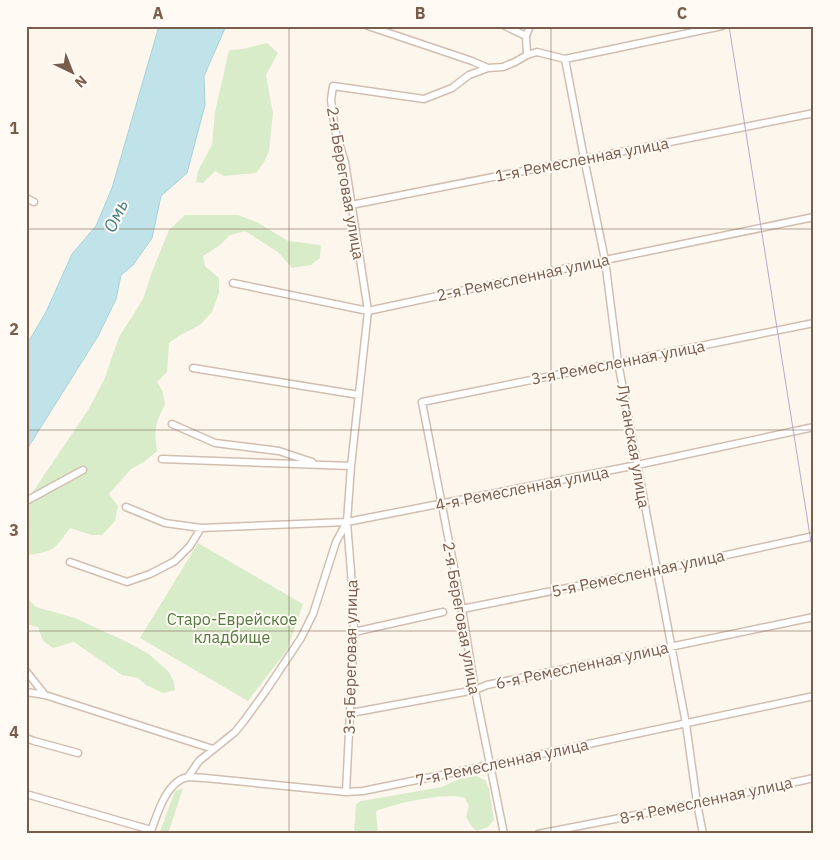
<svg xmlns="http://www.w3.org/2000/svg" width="840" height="860" font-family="'IBM Plex Sans',sans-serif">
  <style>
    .green { fill: #d8ecc9 }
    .water { fill: #bfe3e8; stroke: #a5d3da }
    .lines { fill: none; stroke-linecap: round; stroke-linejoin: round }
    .street-casing { stroke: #d1beb0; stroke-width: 9 }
    .street { stroke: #fff; stroke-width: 6 }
    .tram { stroke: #b9a8c9; stroke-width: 1 }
    .grid { fill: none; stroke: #7a5c4d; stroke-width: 1; stroke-opacity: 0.55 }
    .labels { text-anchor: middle; stroke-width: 4; stroke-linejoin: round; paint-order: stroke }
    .street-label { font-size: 16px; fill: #7a5c4d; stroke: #fffaf3 }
    .park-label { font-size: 16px; fill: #537a41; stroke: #fffaf3 }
    .water-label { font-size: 18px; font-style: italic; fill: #437c86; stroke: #fffaf3 }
    .neatline { fill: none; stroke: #7a5c4d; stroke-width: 2 }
    .grid-label { font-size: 16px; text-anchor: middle; font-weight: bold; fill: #7a5c4d }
  </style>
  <rect width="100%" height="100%" fill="#fdf6ec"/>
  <path class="green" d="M267 43 278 53 266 75 273 113 269 151 264 162 256 173 224 176 215 171 203 183 196 182 198 171 212 145 215 112 229 50 243 49Z
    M185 215H238L257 222 288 241 321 245 320 258 311 265 292 268 278 252 245 231 230 235 219 246 203 256 205 266 219 278V293L212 312 200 325 182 334 169 343 167 372 157 382 163 392 165 405C155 424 154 429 157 451L144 462 131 469 109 494 118 506 115 521 102 535H92L70 528C54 550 54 552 26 555V502L88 410 104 380 119 337 143 299 153 269 169 230Z
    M198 543 303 604 287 650 248 701 140 638Z
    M26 597 36 607 75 618 129 643 149 654 169 672 174 682 175 690 163 693 146 685 138 678 122 675 74 642 53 648 43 641 38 627 26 624Z
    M476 776 485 780 489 788 494 820 488 827 477 831 472 827 466 817 469 806 465 798C444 792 398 803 376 811L378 834H354L356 804 361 801 442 787 459 779Z
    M183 788 168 834H159L175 791Z"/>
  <path class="water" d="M159 26H226L204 76 205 105 187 173 161 196 152 238 133 265 121 275 116 299 98 336 29 446 26 454V346L46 312 72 254 96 226 112 188Z"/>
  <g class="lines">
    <defs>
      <path id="street" d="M368 26 472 61 488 68
        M505 26 526 36
        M527 55 526 36 530 26
        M565 59 584 158 605 260 618 362 686 724 697 803 703 834
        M26 198 34 202
        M351 205C505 174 660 145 814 113
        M233 283 368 311 605 260 814 217
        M193 368 359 395
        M172 424 215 443 279 451 312 462
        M162 459 351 466
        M26 501 83 470
        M126 507 165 523 201 528 347 522 637 465 814 427
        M70 562 127 582 150 574 175 561 190 546 201 528
        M462 609 657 570 814 536
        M354 632 443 612
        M26 671 45 695
        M26 692 45 695 213 749
        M351 713 475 690 487 685 814 617
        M26 738 34 741 78 753
        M188 777 199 761 235 732 244 721 265 692 301 638 313 614 336 542 347 522
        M346 792 354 632 351 572 347 522 351 466 368 311 345 162 335 130 331 100 333 86 424 99 452 88 469 75 488 68 503 67 515 62 527 55 537 52 565 59 722 26
        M26 794 151 830
        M150 834C157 815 166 781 188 777 194 777 199 778 205 778L346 792 363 791 490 765 814 696
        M504 834 475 690 462 609 422 402 814 323
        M538 834 697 803 814 778"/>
    </defs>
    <use href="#street" class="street-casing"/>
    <use href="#street" class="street"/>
    <path class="tram" d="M729 26 814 561"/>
  </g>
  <path class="grid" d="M289 26V834M551 26V834M26 229H814M26 430H814M26 631H814"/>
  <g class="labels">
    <g class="street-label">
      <text transform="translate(582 159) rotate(-11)" y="6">1-я Ремесленная улица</text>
      <text transform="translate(346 183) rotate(80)" y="6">2-я Береговая улица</text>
      <text transform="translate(523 277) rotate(-12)" y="6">2-я Ремесленная улица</text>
      <text transform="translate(618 362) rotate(-11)" y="6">3-я Ремесленная улица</text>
      <text transform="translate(634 446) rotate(80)" y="6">Луганская улица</text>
      <text transform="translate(522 488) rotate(-11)" y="6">4-я Ремесленная улица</text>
      <text transform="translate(638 573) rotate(-12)" y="6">5-я Ремесленная улица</text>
      <text transform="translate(462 618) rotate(80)" y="6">2-я Береговая улица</text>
      <text transform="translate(350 657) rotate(-89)" y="6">3-я Береговая улица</text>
      <text transform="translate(582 665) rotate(-12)" y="6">6-я Ремесленная улица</text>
      <text transform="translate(502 762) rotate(-12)" y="6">7-я Ремесленная улица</text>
      <text transform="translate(706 800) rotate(-12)" y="6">8-я Ремесленная улица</text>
    </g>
    <g class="park-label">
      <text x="232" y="625">Старо-Еврейское<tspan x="232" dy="18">кладбище</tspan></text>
    </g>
    <g class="water-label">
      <text transform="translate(116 216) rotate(-65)" y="6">Омь</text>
    </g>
  </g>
  <rect width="840" height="860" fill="none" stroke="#fffaf3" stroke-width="55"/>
  <g transform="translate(72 72) rotate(137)" stroke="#fffaf3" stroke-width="4" paint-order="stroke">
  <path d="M0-4L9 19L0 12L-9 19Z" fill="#7a5c4d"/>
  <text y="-8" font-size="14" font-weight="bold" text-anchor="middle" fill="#7a5c4d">N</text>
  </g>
  <rect x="28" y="28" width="784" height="804" class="neatline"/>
  <g class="grid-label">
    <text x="158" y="19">A</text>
    <text x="420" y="19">B</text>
    <text x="682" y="19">C</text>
    <text x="14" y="134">1</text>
    <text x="14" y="335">2</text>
    <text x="14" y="536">3</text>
    <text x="14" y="738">4</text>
  </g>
</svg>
